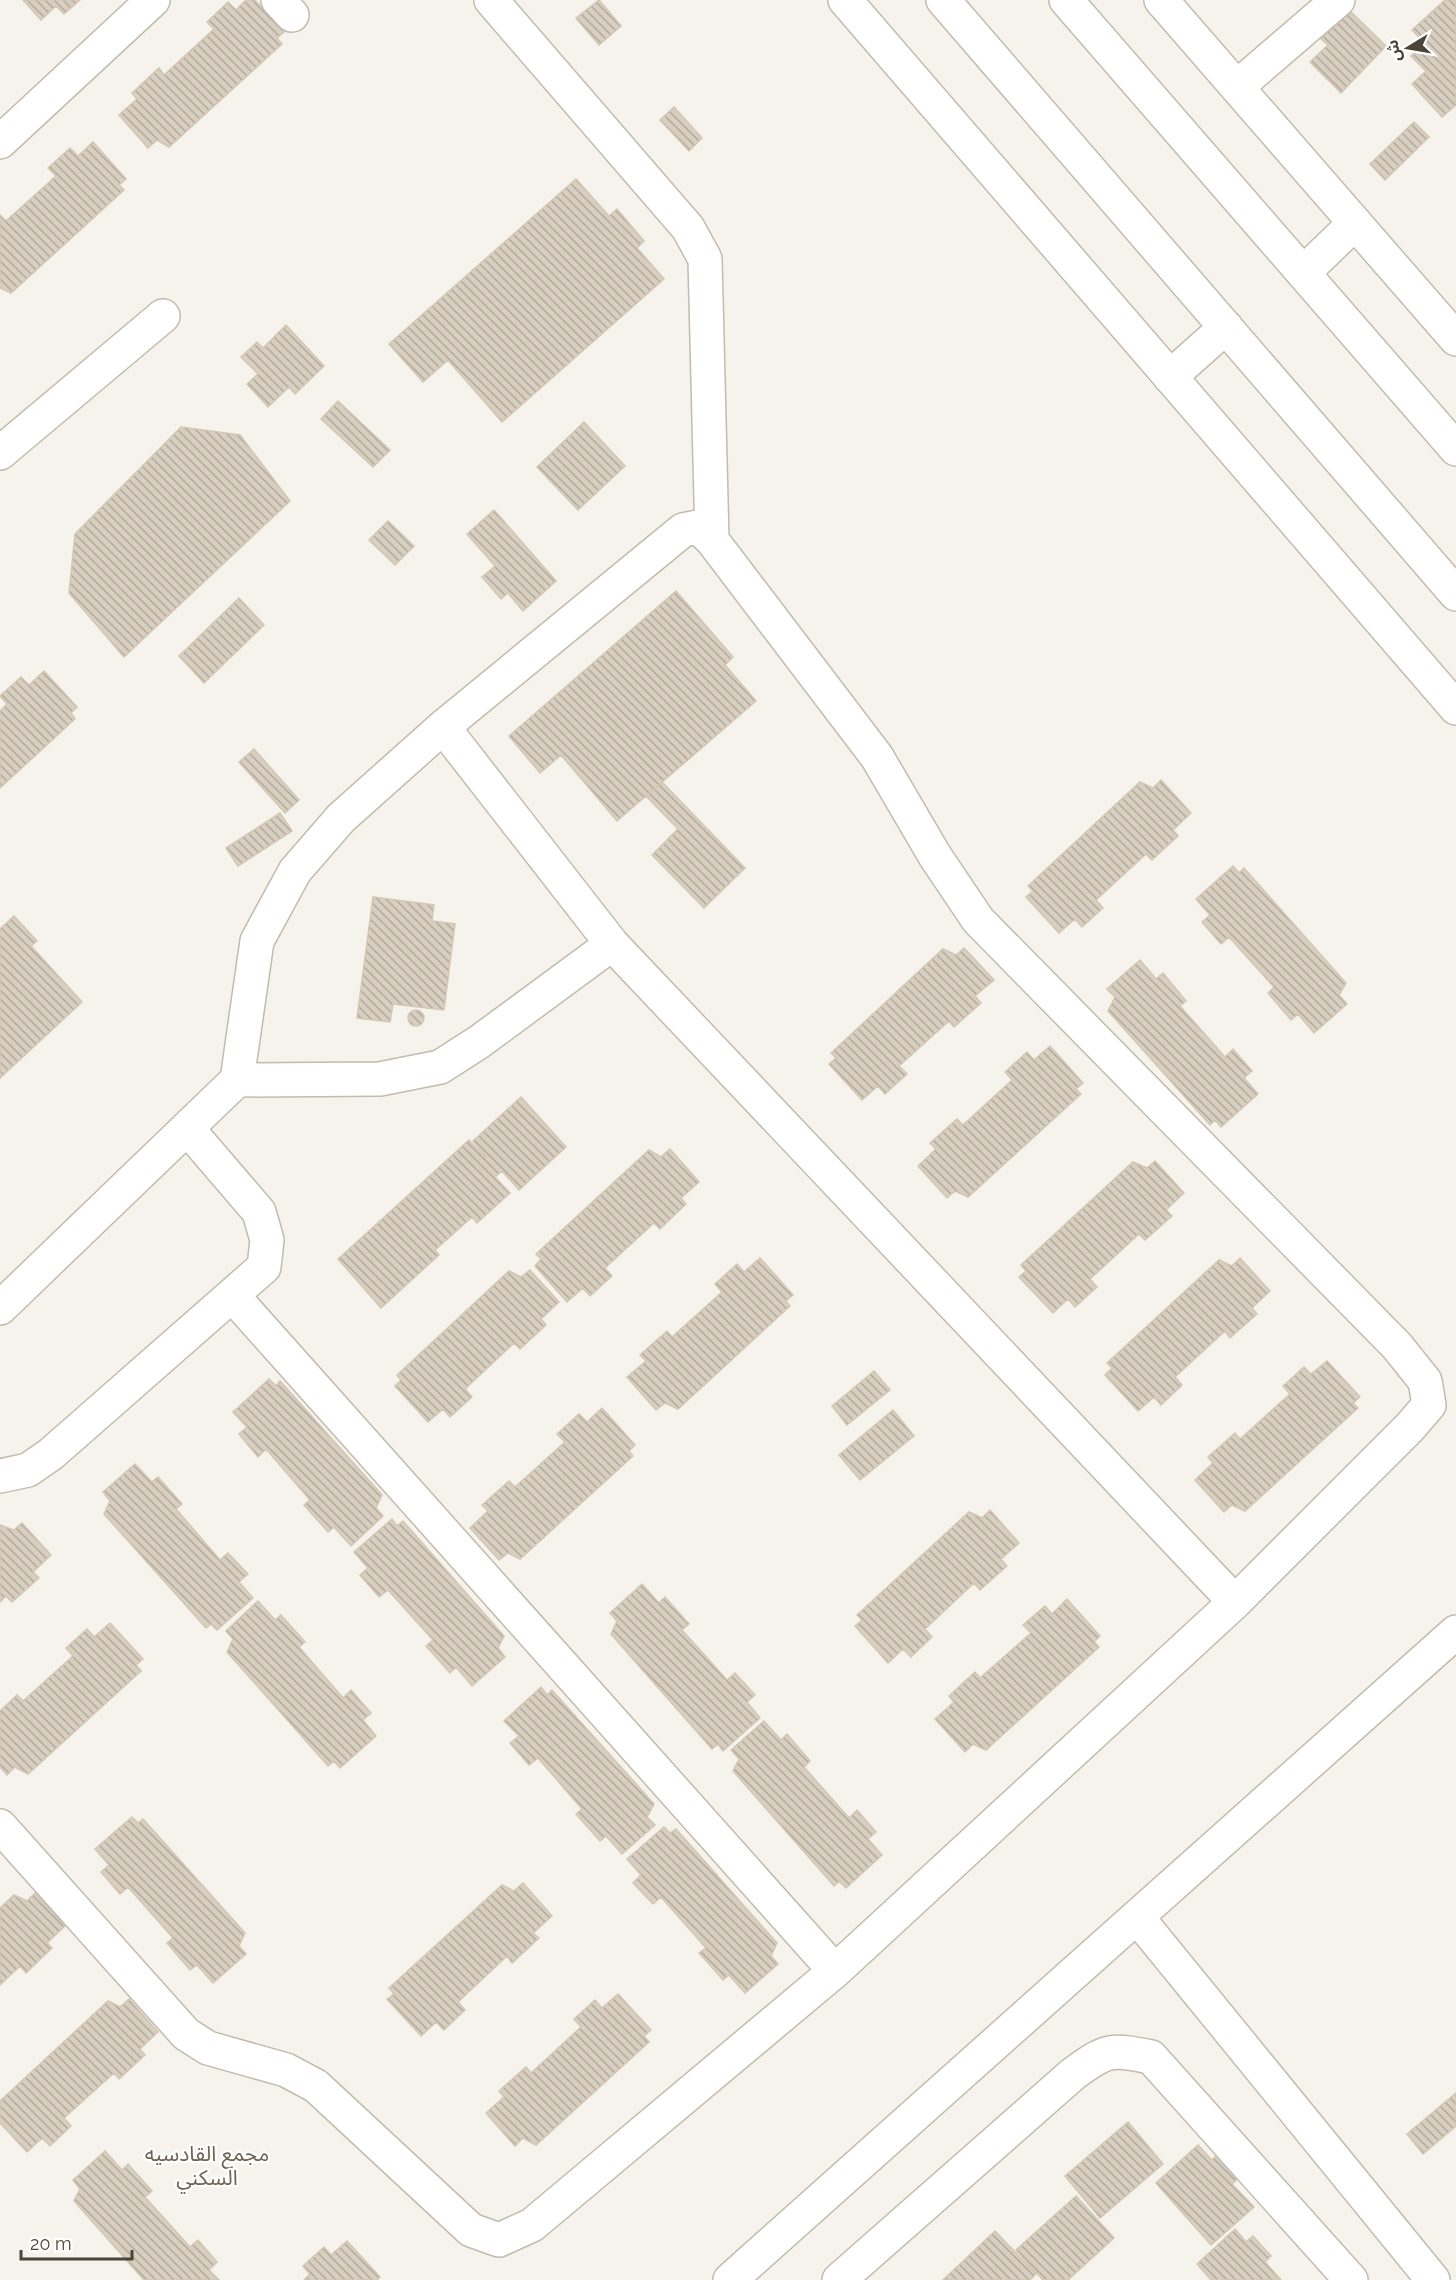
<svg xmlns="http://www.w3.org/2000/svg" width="1456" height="2280" font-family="Raleway,'Noto Sans Arabic',sans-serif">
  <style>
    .building { fill: url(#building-back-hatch); stroke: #d3c7b4; stroke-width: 1.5 }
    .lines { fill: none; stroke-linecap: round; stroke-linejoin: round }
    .minor-casing { stroke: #c2bbae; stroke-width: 36 }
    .tertiary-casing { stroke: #c2bbae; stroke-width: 36 }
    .minor { stroke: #fff; stroke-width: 33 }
    .tertiary { stroke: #fff; stroke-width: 33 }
    .labels { text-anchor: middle; stroke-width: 4.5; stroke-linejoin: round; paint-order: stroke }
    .neighbourhood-label { font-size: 21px; fill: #6e6250; stroke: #fff }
  </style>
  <defs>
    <pattern id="building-back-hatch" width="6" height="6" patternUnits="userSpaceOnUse" patternTransform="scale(1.5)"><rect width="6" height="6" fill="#d8cfc1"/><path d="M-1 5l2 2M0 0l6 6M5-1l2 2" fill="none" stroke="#b1aa9e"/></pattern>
  </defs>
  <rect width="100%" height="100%" fill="#f6f3ec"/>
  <path class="building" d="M23 0H80L64 14 56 6 41 20Z
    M246 0H255L284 32 277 38 282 44 169 147 157 140 148 148 119 115 137 99 132 93 159 68 164 75 214 29 207 22 228 2 236 10Z
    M599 0 621 26 599 45 576 18Z
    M1445 0H1456V105L1442 117 1412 84 1426 71 1411 56 1425 43 1412 30Z
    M1349 10 1386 46 1341 93 1310 62 1328 45 1321 39Z
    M674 107 702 138 689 151 660 120Z
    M1414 122 1429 137 1385 180 1370 164Z
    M93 142 126 179 119 185 124 190 11 293 0 288V215L6 221 56 176 48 168 70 148 78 156Z
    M576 179 609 216 617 209 644 241 637 248 664 279 502 422 448 360 423 382 389 344Z
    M286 325 324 366 295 394 289 387 268 407 247 384 258 374 241 357 257 342 263 348Z
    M338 401 390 450 373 467 321 419Z
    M584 422 625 466 578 510 537 467Z
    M181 427 240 435 290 501 124 657 69 593 75 534Z
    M494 510 556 581 523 611 508 593 501 599 482 577 495 566 467 534Z
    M388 521 414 546 395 565 369 540Z
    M676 591 733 657 725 665 756 701 617 821 561 755 540 773 509 736Z
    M239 598 264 625 204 683 179 656Z
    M44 671 77 707 71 713 75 719 0 788V711L7 704 0 696 21 677 29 685Z
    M254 749 299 800 285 813 239 762Z
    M1161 780 1191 813 1173 830 1178 836 1152 860 1146 854 1096 900 1103 908 1082 927 1075 919 1059 933 1026 897 1033 891 1028 886 1140 782 1153 788Z
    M662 782 745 868 704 908 652 855 678 829 646 796Z
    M280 813 292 831 238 866 226 848Z
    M1233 866 1239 873 1244 868 1346 983 1339 995 1347 1004 1314 1033 1298 1014 1291 1020 1268 993 1274 987 1229 937 1221 944 1202 922 1210 915 1196 899Z
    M373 897 434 905 432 921 455 924 444 1010 393 1004 390 1022 357 1018Z
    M14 916 37 941 31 946 82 1002 0 1078V929Z
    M964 948 994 980 975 996 981 1003 954 1027 949 1021 899 1066 907 1074 885 1094 878 1086 862 1100 829 1064 836 1058 831 1053 943 949 956 955Z
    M1140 960 1156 979 1163 973 1186 1001 1180 1006 1225 1057 1233 1049 1252 1071 1244 1078 1258 1094 1221 1127 1215 1120 1210 1125 1108 1011 1115 997 1107 989Z
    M408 1018a8 8 0 1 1 16 0a8 8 0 1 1-16 0Z
    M1050 1046 1083 1083 1076 1089 1081 1094 968 1197 955 1191 947 1198 918 1166 936 1149 930 1143 957 1119 963 1125 1012 1080 1005 1072 1027 1052 1034 1060Z
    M521 1097 566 1147 519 1190 502 1171 495 1177 510 1193 477 1223 472 1217 435 1250 439 1255 381 1308 338 1259 469 1140 485 1157 486 1156 473 1141Z
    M670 1149 699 1182 681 1198 686 1204 660 1229 654 1223 605 1268 612 1276 590 1296 583 1288 567 1302 535 1266 541 1259 536 1254 649 1150 661 1157Z
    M1155 1161 1184 1193 1166 1210 1172 1216 1145 1240 1139 1234 1090 1279 1097 1287 1075 1307 1068 1299 1053 1313 1019 1277 1026 1271 1021 1265 1133 1162 1147 1168Z
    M760 1258 793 1295 786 1301 790 1306 678 1409 665 1403 656 1410 627 1377 646 1361 640 1355 667 1331 672 1337 722 1292 715 1284 737 1264 744 1272Z
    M1240 1258 1270 1291 1252 1308 1257 1314 1230 1338 1225 1331 1175 1377 1182 1385 1161 1405 1154 1397 1138 1411 1105 1375 1112 1368 1107 1363 1219 1260 1232 1266Z
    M530 1270 559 1302 541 1319 546 1325 520 1349 514 1343 465 1389 472 1397 450 1417 443 1409 428 1422 395 1386 401 1380 397 1375 509 1271 521 1277Z
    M1327 1361 1360 1397 1353 1403 1358 1408 1245 1511 1232 1505 1224 1512 1195 1480 1213 1463 1208 1457 1235 1433 1240 1439 1290 1394 1283 1386 1304 1367 1311 1374Z
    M874 1371 890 1390 847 1425 832 1406Z
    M269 1379 276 1386 280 1381 382 1495 376 1508 383 1516 351 1546 334 1527 328 1532 304 1505 310 1500 266 1449 258 1457 239 1434 247 1427 233 1412Z
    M602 1408 635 1445 629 1451 633 1456 520 1559 508 1553 499 1560 470 1528 488 1511 482 1505 509 1481 515 1487 565 1442 557 1434 579 1414 587 1422Z
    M893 1410 914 1436 860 1480 839 1455Z
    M135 1464 152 1482 158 1477 182 1504 176 1509 220 1560 228 1553 248 1574 239 1582 253 1598 217 1630 211 1624 206 1628 104 1514 110 1501 103 1492Z
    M990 1510 1019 1543 1001 1559 1007 1566 980 1590 974 1583 925 1629 932 1637 911 1657 903 1649 888 1663 855 1626 862 1620 857 1615 969 1512 982 1518Z
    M392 1519 397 1526 403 1521 504 1636 498 1648 505 1657 472 1686 456 1667 450 1673 426 1646 433 1640 388 1590 379 1597 360 1575 368 1568 354 1552Z
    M22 1523 51 1555 33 1572 39 1578 12 1602 6 1596 0 1602V1525L14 1530Z
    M642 1584 659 1603 665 1597 689 1624 682 1630 727 1680 735 1673 755 1695 747 1702 760 1718 723 1751 718 1744 712 1749 611 1634 617 1621 610 1613Z
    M1067 1599 1100 1636 1094 1642 1099 1647 986 1750 973 1744 965 1752 935 1719 954 1702 949 1696 975 1672 980 1678 1031 1633 1023 1625 1045 1606 1052 1614Z
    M258 1601 275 1620 281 1615 305 1642 299 1647 343 1698 351 1690 371 1713 363 1720 376 1736 340 1768 334 1761 328 1766 227 1652 233 1639 226 1631Z
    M110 1623 143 1659 136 1665 141 1671 28 1774 15 1767 7 1775 0 1767V1711L17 1695 23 1701 73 1656 66 1648 87 1629 94 1637Z
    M541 1687 547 1695 552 1690 654 1804 647 1817 655 1825 622 1854 606 1836 600 1841 576 1814 582 1809 538 1758 529 1765 510 1743 519 1736 504 1721Z
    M764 1721 781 1740 787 1734 810 1761 804 1767 849 1818 857 1810 876 1832 868 1839 882 1855 846 1888 839 1881 834 1886 733 1771 739 1759 731 1750Z
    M132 1817 138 1823 143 1819 245 1933 239 1946 246 1954 213 1983 197 1965 190 1970 167 1943 173 1938 128 1887 120 1894 101 1872 109 1865 95 1849Z
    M664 1827 670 1833 676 1829 777 1943 771 1956 778 1964 745 1993 729 1975 723 1980 699 1953 706 1948 661 1897 653 1904 633 1883 641 1875 627 1859Z
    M523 1883 552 1916 533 1933 539 1938 512 1963 507 1956 458 2002 465 2010 444 2030 436 2022 421 2036 387 1999 394 1994 389 1988 502 1885 514 1891Z
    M35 1893 65 1926 47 1943 52 1948 26 1973 20 1966 0 1985V1908L14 1895 27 1901Z
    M618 1994 651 2030 644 2036 649 2042 536 2145 523 2138 515 2146 486 2113 504 2097 499 2091 526 2067 531 2073 581 2027 574 2019 595 2000 602 2008Z
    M129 1999 158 2032 140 2049 145 2055 119 2079 114 2073 64 2118 71 2126 50 2146 42 2138 27 2152 0 2123V2101L108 2001 120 2007Z
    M1456 2093V2126L1423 2154 1407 2134Z
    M1128 2122 1163 2164 1100 2218 1065 2176Z
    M1198 2145 1212 2160 1219 2153 1240 2177 1232 2184 1254 2207 1211 2245 1156 2183Z
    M105 2151 122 2170 128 2164 152 2191 145 2197 190 2247 198 2240 217 2262 209 2270 219 2280H144L74 2201 80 2189 73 2180Z
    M1076 2196 1114 2238 1068 2280H1043L1016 2250Z
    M1235 2229 1246 2242 1253 2236 1271 2256 1265 2262 1281 2280H1211L1197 2264Z
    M995 2231 1036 2274 1030 2280H943Z
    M347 2241 380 2277 377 2280H304L310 2274 303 2266 324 2247 331 2255Z"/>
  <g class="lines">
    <defs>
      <path id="minor" d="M278 0 292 15
        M491 0 688 228 705 259 712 540
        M845 0 1456 708
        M1161 0 1456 339
        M1237 87 1338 0
        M0 142 153 0
        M0 453 163 316
        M443 727 612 944 1235 1602
        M232 1295 835 1971
        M0 1308 237 1080 380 1079 440 1067 479 1042 612 944
        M0 1476 28 1470 51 1454 264 1267 267 1240 259 1212 187 1128
        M0 1826 186 2034 208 2048 286 2070 316 2086 471 2230 499 2240 532 2225 835 1971 1235 1602 1410 1427 1429 1405 1425 1381 1397 1346 978 920 935 856 877 757 712 540 698 527 683 530 443 727 341 818 295 871 257 941 237 1080
        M1137 1917 1433 2280
        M730 2280 1456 1632
        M839 2280 1073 2074C1107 2049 1110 2049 1151 2057L1351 2280"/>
      <path id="tertiary" d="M943 0 1456 594
        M1066 0 1456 449
        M1303 273 1355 223
        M1170 377 1226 327"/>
    </defs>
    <use href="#minor" class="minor-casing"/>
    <use href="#tertiary" class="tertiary-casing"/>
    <use href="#minor" class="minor"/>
    <use href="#tertiary" class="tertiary"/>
  </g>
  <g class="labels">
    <g class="neighbourhood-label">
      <text x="207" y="2161">مجمع القادسيه<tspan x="207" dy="24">السكني</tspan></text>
    </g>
  </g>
  <g transform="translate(1408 48) rotate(259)" stroke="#ffffff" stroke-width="4.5" paint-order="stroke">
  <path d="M0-4.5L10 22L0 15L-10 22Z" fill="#4b4439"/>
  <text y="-9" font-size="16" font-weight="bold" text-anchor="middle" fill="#4b4439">ش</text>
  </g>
  <path d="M21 2250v9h111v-9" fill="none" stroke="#4b4439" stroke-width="3"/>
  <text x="30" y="2250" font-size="18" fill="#4b4439" stroke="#ffffff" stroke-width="4.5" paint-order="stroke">20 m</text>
</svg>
